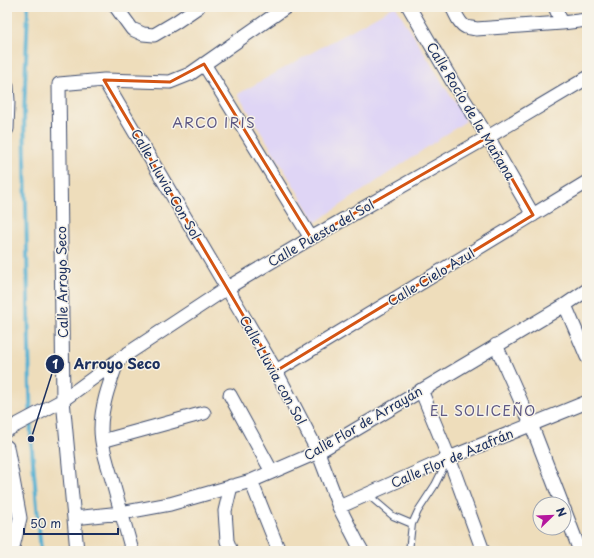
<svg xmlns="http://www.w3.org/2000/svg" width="594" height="558" font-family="'Playpen Sans',sans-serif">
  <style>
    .built { fill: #dfd5f5 }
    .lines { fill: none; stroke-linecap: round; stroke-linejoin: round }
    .stream { stroke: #54b0d2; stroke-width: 4 }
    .lane-casing { stroke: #3b496c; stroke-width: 8 }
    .street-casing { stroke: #3b496c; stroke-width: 15 }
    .lane { stroke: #fff; stroke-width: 6 }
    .street { stroke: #fff; stroke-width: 13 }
    .marked { fill: none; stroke: #d45514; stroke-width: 3; stroke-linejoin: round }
    .labels { text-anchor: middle; stroke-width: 3; stroke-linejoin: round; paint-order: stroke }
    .street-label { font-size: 13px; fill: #1b2f5e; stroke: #f7f3e8 }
    .neighbourhood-label { font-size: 14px; letter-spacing: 1px; fill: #5d5884; stroke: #f7f3e8 }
    .leader { fill: none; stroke: #1b2f5e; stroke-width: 1.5 }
    .callout-dot { fill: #1b2f5e; stroke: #f7f3e8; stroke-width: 1.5 }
    .mark-label { font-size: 12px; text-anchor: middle; font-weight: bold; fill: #fff }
    .callout-label { font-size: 14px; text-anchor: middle; font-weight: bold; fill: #1b2f5e; stroke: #f7f3e8; stroke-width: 3; stroke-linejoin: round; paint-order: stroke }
  </style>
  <rect width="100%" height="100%" fill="#f7f3e8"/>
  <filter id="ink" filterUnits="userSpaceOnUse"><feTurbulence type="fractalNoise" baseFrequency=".025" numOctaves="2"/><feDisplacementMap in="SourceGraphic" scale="8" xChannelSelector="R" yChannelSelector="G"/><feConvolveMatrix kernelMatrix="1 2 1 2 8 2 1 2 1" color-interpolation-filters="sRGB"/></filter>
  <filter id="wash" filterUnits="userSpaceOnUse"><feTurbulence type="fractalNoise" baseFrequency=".012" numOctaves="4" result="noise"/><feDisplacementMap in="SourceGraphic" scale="16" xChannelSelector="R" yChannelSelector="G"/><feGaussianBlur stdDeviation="0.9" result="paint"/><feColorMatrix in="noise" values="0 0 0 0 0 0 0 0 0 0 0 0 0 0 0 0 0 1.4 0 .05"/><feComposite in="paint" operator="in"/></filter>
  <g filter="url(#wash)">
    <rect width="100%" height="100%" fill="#edb"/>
    <path class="built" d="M393 7H396L466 121 316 222 238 94Z"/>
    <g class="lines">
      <path class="stream" d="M28 7 24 113 31 439 41 551"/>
    </g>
  </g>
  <g filter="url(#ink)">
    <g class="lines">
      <defs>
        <path id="lane" d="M367 494 393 516 412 524
          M409 551 412 524 418 511 435 485 447 461"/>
        <path id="street" d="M116 7 132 29 143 34 154 35 176 22 198 7
          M409 7 452 81 488 137 533 215
          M452 7C456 14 459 24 466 27 469 28 473 28 476 29L562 23 587 20
          M555 7 562 23
          M204 64 311 238
          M104 80 276 371 318 452 339 507 358 544 362 551
          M7 87 8 101 7 129
          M565 305 587 357
          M496 345 531 424 562 504
          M118 360C110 382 101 405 101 429 101 447 108 465 113 483 119 506 126 528 132 551
          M276 371 587 182
          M421 390 449 458 483 551
          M230 395 272 472
          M7 430 63 400 118 360 227 288 311 238 488 137 587 78
          M102 441 204 413
          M7 447 20 518 12 551
          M251 481 279 551
          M231 486 225 511 227 541 231 551
          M339 507 449 458 587 402
          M564 509 580 551
          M74 518 121 513 170 504 251 481 318 452 565 305 587 290
          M77 551 63 400 59 84 104 80 170 82 190 74 286 7"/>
      </defs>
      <use href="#lane" class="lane-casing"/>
      <use href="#street" class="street-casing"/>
      <use href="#lane" class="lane"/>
      <use href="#street" class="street"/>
    </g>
  </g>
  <path class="marked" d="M204 64 311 238 488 137 533 215 276 371 104 80 170 82Z"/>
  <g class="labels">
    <g class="street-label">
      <text transform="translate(471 111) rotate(59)" y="5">Calle Rocío de la Mañana</text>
      <text transform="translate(166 184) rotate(60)" y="5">Calle Lluvia Con Sol</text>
      <text transform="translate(321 233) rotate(-30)" y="5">Calle Puesta del Sol</text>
      <text transform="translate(431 277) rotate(-31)" y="5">Calle Cielo Azul</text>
      <text transform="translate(62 282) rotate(-91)" y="5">Calle Arroyo Seco</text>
      <text transform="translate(273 370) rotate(61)" y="5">Calle Lluvia con Sol</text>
      <text transform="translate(363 423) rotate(-30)" y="5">Calle Flor de Arrayán</text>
      <text transform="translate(452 458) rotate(-23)" y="5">Calle Flor de Azafrán</text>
    </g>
    <g class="neighbourhood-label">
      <text x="214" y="128">ARCO IRIS</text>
      <text x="483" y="416">EL SOLICEÑO</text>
    </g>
  </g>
  <path class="leader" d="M31 439L55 364"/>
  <g class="callout-dot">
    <circle cx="31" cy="439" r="4"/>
    <circle cx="55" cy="364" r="10"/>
  </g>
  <g class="mark-label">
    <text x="55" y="369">1</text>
  </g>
  <g class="callout-label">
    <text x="117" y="369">Arroyo Seco</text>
  </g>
  <rect width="594" height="558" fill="none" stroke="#f7f3e8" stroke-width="24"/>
  <g transform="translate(552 516) rotate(67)"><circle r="19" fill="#f7f3e8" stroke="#9fa5b1"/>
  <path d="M0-3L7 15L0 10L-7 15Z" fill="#b5179e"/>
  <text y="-6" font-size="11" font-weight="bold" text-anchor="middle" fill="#1b2f5e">N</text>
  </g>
  <path d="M24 528v6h94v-6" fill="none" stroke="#1b2f5e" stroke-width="2"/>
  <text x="30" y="528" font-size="12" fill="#1b2f5e" stroke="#f7f3e8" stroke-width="3" paint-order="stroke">50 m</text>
</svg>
